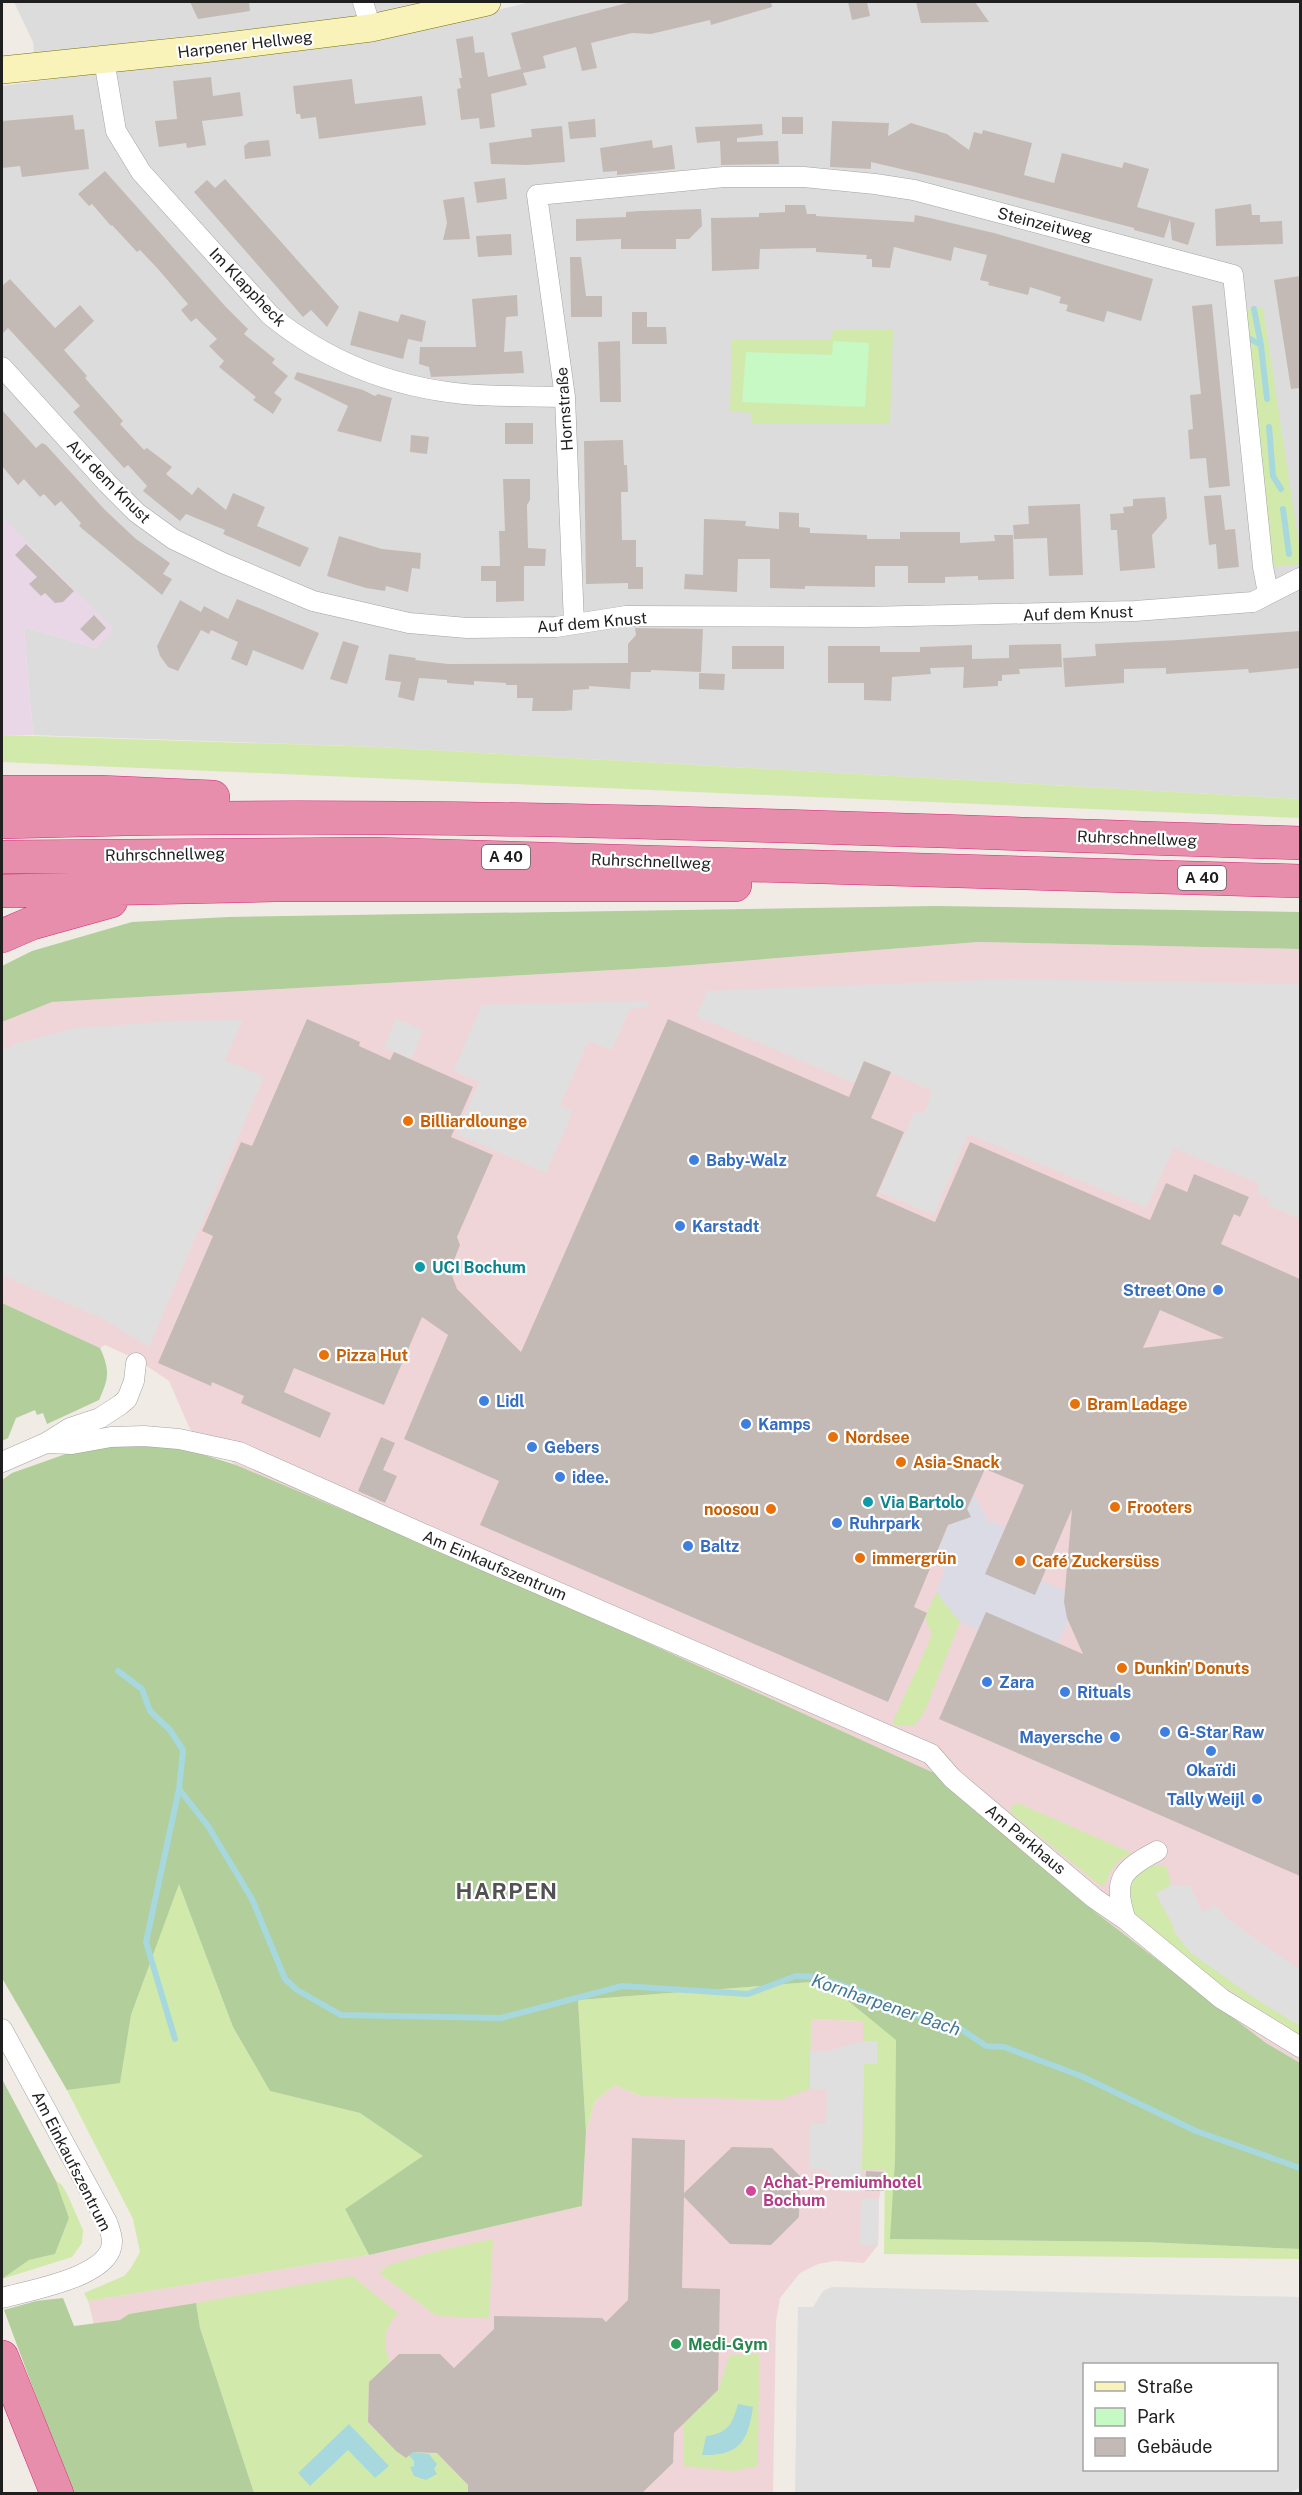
<svg xmlns="http://www.w3.org/2000/svg" width="1302" height="2495" font-family="'Public Sans',sans-serif">
  <style>
    .residential { fill: #dddcdc }
    .commercial { fill: #f0d5d8 }
    .industrial { fill: #e9d7e8 }
    .grass { fill: #d2e9ac; fill-rule: evenodd }
    .forest { fill: #b1ce9b }
    .park { fill: #c6f9c3 }
    .parking { fill: #dfdfdf; fill-rule: evenodd }
    .plaza { fill: #dadbe5 }
    .water { fill: #a6d8dd }
    .lines { fill: none; stroke-linecap: round; stroke-linejoin: round }
    .stream { stroke: #a6d8dd; stroke-width: 6 }
    .building { fill: #c4bab5; fill-rule: evenodd }
    .street-casing { stroke: #a3a3a3; stroke-width: 21 }
    .secondary-casing { stroke: #767206; stroke-width: 28 }
    .highway-casing { stroke: #d9277d; stroke-width: 34 }
    .street { stroke: #fff; stroke-width: 20 }
    .secondary { stroke: #f9f3ba; stroke-width: 27 }
    .highway { stroke: #e68eab; stroke-width: 33 }
    .food-dot { fill: #e8710a; stroke: #fff; stroke-width: 2 }
    .shop-dot { fill: #3f7fe0; stroke: #fff; stroke-width: 2 }
    .culture-dot { fill: #0f9aa8; stroke: #fff; stroke-width: 2 }
    .hotel-dot { fill: #d1479c; stroke: #fff; stroke-width: 2 }
    .leisure-dot { fill: #2e9e5b; stroke: #fff; stroke-width: 2 }
    .labels { text-anchor: middle; stroke-width: 4.5; stroke-linejoin: round; paint-order: stroke }
    .shield { fill: #fff; stroke: #626262; stroke-width: 1.5 }
    .shield-label { font-size: 15px; font-weight: bold; fill: #1f1f1f }
    .street-label { font-size: 16px; fill: #1f1f1f; stroke: #fff }
    .food-label { font-size: 16px; font-weight: bold; fill: #c56008; stroke: #fff; text-anchor: start }
    .shop-label { font-size: 16px; font-weight: bold; fill: #366cbe; stroke: #fff; text-anchor: start }
    .culture-label { font-size: 16px; font-weight: bold; fill: #0d838f; stroke: #fff; text-anchor: start }
    .hotel-label { font-size: 16px; font-weight: bold; fill: #b23c85; stroke: #fff; text-anchor: start }
    .leisure-label { font-size: 16px; font-weight: bold; fill: #27864d; stroke: #fff; text-anchor: start }
    .water-label { font-size: 18px; font-style: italic; fill: #437996; stroke: #fff }
    .district-label { font-size: 22px; font-weight: bold; letter-spacing: 1.5px; fill: #525252; stroke: #fff }
  </style>
  <rect width="100%" height="100%" fill="#f0ebe5"/>
  <path class="residential" d="M14 2H436L380 15 34 53 33 42Z
    M530 2H1300V799L377 747 33 735 24 627 96 648 113 629 2 518V86L129 69 375 41Z"/>
  <path class="commercial" d="M978 942 1300 949V2063L1266 2043 1095 1912 934 1773 512 1581 236 1465 195 1436 189 1427 169 1381 138 1360 105 1345 100 1348 2 1303V1022L52 1002 666 967Z
    M811 2019 863 2021 885 2170 879 2199 878 2245 864 2263 835 2261 818 2264 800 2273 780 2298 776 2321 773 2493H254L196 2304 129 2314 121 2320 94 2324 88 2301 369 2255 582 2206 586 2132 595 2101 615 2085 641 2096 810 2051Z"/>
  <path class="industrial" d="M2 518 114 629 96 648 24 627 33 735H2Z"/>
  <path class="grass" d="M1263 308 1300 551V564L1271 567 1245 310Z
    M834 330H893L890 424H752V413L730 411 732 340 831 339ZM746 352 832 355 742 402Z
    M2 735 377 747 1300 799V818L2 762Z
    M936 1592 960 1622 924 1713 914 1726 894 1725 893 1721 930 1640 931 1633 925 1617Z
    M1020 1804 1130 1852V1854C1115 1861 1109 1872 1105 1886H1101L1010 1812 1012 1805Z
    M1160 1865 1167 1867 1171 1885 1156 1894 1174 1927 1173 1930 1190 1952 1250 1995 1300 2026V2035L1218 1983 1134 1913 1127 1899 1132 1877 1149 1866Z
    M179 1883 233 2027 270 2091 360 2113 424 2156 345 2209 369 2255 88 2301 84 2293 124 2276 131 2268 140 2252 133 2219 67 2090 120 2082 131 2015Z
    M824 1981 897 2039 895 2160 891 2239 1145 2242 1300 2249V2259L884 2254 885 2170H862L864 2064H877V2041H863V2021L811 2019 810 2089 779 2100 641 2096 615 2085 595 2101 586 2132 578 2000Z
    M56 2181 62 2185 68 2196 83 2230 82 2243 72 2257 2 2279 29 2260 55 2254 69 2218Z
    M493 2239 489 2318 437 2316 380 2274 383 2269 389 2265 433 2252Z
    M352 2276 398 2313C383 2330 382 2341 390 2362L369 2382 368 2423 396 2451 406 2458 413 2452 437 2453 468 2485V2493H254L200 2328 196 2303Z
    M759 2354 758 2466 733 2471 684 2466 683 2424 718 2390 730 2355Z"/>
  <path class="forest" d="M936 906 1300 912V949L978 942 666 967 52 1002 2 1022V966L32 951 132 922 228 917Z
    M2 1303 100 1348C110 1370 109 1378 99 1400L47 1424 43 1413 37 1415 35 1410 16 1418 8 1438 2 1441Z
    M138 1444 185 1449 236 1465 512 1581 934 1773 1095 1912 1266 2043 1300 2063V2249L1145 2242 890 2239 895 2160 896 2040 824 1981 578 2000 586 2132 582 2206 369 2255 345 2209 423 2156 360 2113 270 2091 233 2027 179 1884 131 2015 120 2083 67 2090 2 1978V1480L12 1473 80 1449Z
    M2 2079 56 2181 69 2218 55 2254 29 2260 2 2279Z
    M63 2298 74 2326 120 2320 129 2314 196 2303 200 2328 254 2493H72L4 2310 36 2301Z"/>
  <path class="park" d="M833 341 869 343 865 407 742 402 746 352 832 355Z"/>
  <path class="parking" d="M1008 979 1300 984V1219L1268 1205 1270 1199 1257 1194 1260 1184 1174 1148 1146 1208 968 1134 934 1215 879 1192 915 1111 924 1114 932 1091 869 1063 859 1083 849 1081 696 1016 707 991Z
    M648 1001 649 1007 630 1009 612 1050 589 1041 560 1105 573 1111 546 1173 457 1134 479 1082 453 1071 482 1005Z
    M396 1019 423 1030 412 1059 384 1047Z
    M243 1020 225 1060 264 1077 149 1347 103 1319 2 1275V1051L18 1043 76 1028 178 1021Z
    M1171 1885 1190 1886 1203 1913 1214 1904 1228 1919 1300 1970V2026L1250 1995 1190 1952 1173 1930 1174 1927 1156 1894Z
    M863 2041H877V2064H864L861 2192H844L826 2169H809L810 2124H826L827 2089H810V2051H828Z
    M861 2198 879 2199 878 2245H860Z
    M832 2287 1300 2297V2488L1286 2494 795 2493 798 2307H813L823 2291ZM1084 2364H1276V2470H1084Z"/>
  <path class="plaza" d="M974 1494 989 1523 992 1521 1005 1527 991 1560 1065 1591 1064 1602 1068 1622 1049 1660 960 1622 936 1592 945 1571 939 1561 935 1558 948 1525 970 1517 967 1509Z"/>
  <path class="water" d="M738 2404 753 2407C748 2442 739 2456 702 2455L706 2436C728 2433 732 2425 738 2404Z
    M349 2424 389 2466 375 2478 348 2450 310 2486 298 2473Z
    M413 2452 429 2454 437 2464 434 2469 437 2474 426 2480 414 2476 410 2467 414 2466V2461L409 2455Z"/>
  <g class="lines">
    <path class="stream" d="M1254 309 1261 345 1267 399
      M1247 337 1261 345
      M1269 427 1273 476 1281 489
      M1283 509 1289 554
      M118 1671 142 1689 150 1711 170 1730 183 1750 179 1789 146 1942 175 2039
      M179 1789 208 1826 252 1899 285 1979 297 1990 341 2015 501 2018 622 1986 748 1994 796 1976 818 1977 871 1995 903 2012 955 2025 986 2046 1004 2047 1081 2076 1196 2131 1300 2168"/>
  </g>
  <path class="building" d="M190 2H249L250 11 198 19Z
    M631 2H771L772 7 711 25 710 20 651 34 632 33 591 43 597 68 582 71 576 47 543 56 546 68 523 73 527 85 491 94 495 127 480 129 479 118 461 120 457 89 461 88 459 78H462L456 39 473 36 475 53 484 52 488 77 521 69 511 33Z
    M848 2H867L870 16 852 20Z
    M916 2H975L989 22 921 23Z
    M211 77 213 96 240 92 243 116 202 121 206 145 187 148 186 143 159 147 155 121 177 119 173 81Z
    M352 79 355 104 422 96 426 125 319 139 316 117 301 119 300 114H296L293 86Z
    M73 115 75 130 84 129 89 169 22 177 20 166 2 168V121Z
    M782 117H803V134H782Z
    M595 119 596 137 570 139 568 122Z
    M832 121 889 123 888 136 911 123 947 134 969 150 974 132 982 134 983 130 1032 143 1024 175 1054 183 1062 153 1122 168 1124 162 1149 169 1137 207 1195 223 1188 245 1172 240 1170 219 1164 238 1134 230V228L969 185 871 162V169L830 167Z
    M762 124 763 135 737 138V142L778 141 779 164 721 165 720 141 697 143 695 127Z
    M562 126 565 162 527 165 491 164 489 143 532 137 531 129Z
    M269 140 271 156 245 159 244 146 249 142Z
    M652 140 653 148 672 145 675 169 617 175V171L603 172 600 148Z
    M105 171 225 306 248 329 244 334 275 359 272 363 288 376 274 393 282 399 273 414 253 400 256 397 219 367 224 361 209 346 217 339 196 318 191 322 181 310 188 304 158 269 140 250 137 252 112 225 111 226 92 204 89 206 78 194Z
    M505 178 507 199 477 203 474 182Z
    M225 179 339 307 327 327 311 310 303 317 194 192 207 180 215 188Z
    M464 197 470 239 443 240 447 223 443 200Z
    M1251 204 1252 215H1260V222L1282 221 1283 244 1216 246 1215 209Z
    M785 205H805L807 214H816V216L914 222 915 215 930 218 994 233 1153 279 1141 321 1107 311 1104 322 1066 311 1068 305 1059 303 1061 297 1030 287 1028 295 988 285 989 282 980 280 987 255 954 247 951 261 894 247 890 268 872 267V259H866L867 255 816 252V248L760 249 759 269 712 271 711 218 759 217V213L785 212Z
    M701 209 702 226 689 239H676V249H621V239L576 241V219L626 217V212L639 211Z
    M511 234 512 255 478 257 476 236Z
    M570 257H581L586 296H602V317H571Z
    M1300 276V388L1291 389 1274 280Z
    M10 279 55 328 80 305 94 321 64 350 87 376 85 378 123 421 120 424 144 450 147 448 172 467 166 474 192 495 198 487 226 510 233 493 265 507 257 526 309 548 300 567 223 534 225 530 186 514 180 521 143 491 147 486 128 465 124 468 73 412 80 406 8 328 2 334V286Z
    M517 295 518 316 506 317 504 352 522 351 524 373 431 377 429 367 419 364 420 347H476L472 299Z
    M1212 304 1230 486 1209 488 1206 458 1190 459 1188 430 1193 429 1190 395 1201 394 1192 306Z
    M359 311 398 322 401 314 426 321 422 342 408 339 403 359 350 345Z
    M632 312H647V327H666L667 344H632Z
    M620 341 621 402H600L598 342Z
    M297 372 363 390 375 396 378 394 392 398 381 442 337 431 348 406 294 379Z
    M2 410 36 448 42 443 46 445 105 510 136 539 170 563 163 574 172 579 162 595 79 526 81 523 61 501 55 506 44 494 40 497 24 479 18 485 2 466Z
    M505 423H533V444H505Z
    M411 435 429 437 427 454 410 452Z
    M623 440 624 465H627L628 492H621L622 540H636V567H643V589H628V583L586 584 584 441Z
    M503 479H530V500L527 505 528 548 546 549 545 566H524V601L496 602V581H481V566H500L499 531H505Z
    M1221 495 1225 530 1235 529 1239 567 1218 569 1216 544 1209 545 1204 496Z
    M1165 497 1167 518 1152 535 1155 568 1120 571 1117 530H1111L1110 514 1124 513 1123 507 1133 506V499Z
    M1080 504 1083 575 1049 576 1047 538 1014 539 1013 525 1029 524 1028 506Z
    M779 512 799 513V527L810 528V533L867 535V539H900V532H960V543L995 541 994 535H1013L1014 579 978 580V576L945 577V583H908V566H875V587L805 586V589L770 588V559H738L737 592 684 589 685 574 703 575 704 519 746 521 745 526 779 529Z
    M339 536 382 549 421 553 420 569 412 568 408 592 386 586 385 591 366 588 327 576Z
    M26 544 74 591 63 602 55 603 45 593 41 596 29 584 37 577 15 555Z
    M237 599 319 633 303 670 253 650 247 666 231 659 238 642 211 630 209 634 201 630 178 671 168 667 160 656 157 646 180 600 201 612 204 606 228 619Z
    M94 615 106 628 93 641 80 629Z
    M635 628 703 629 701 672 651 670V672H631L630 689 589 686V689L573 690 572 710 565 711H532L533 698H517V685H506V683L474 681V685L447 683V680L419 678 414 701 398 697 401 682 385 680 389 654 416 658 415 660 448 664 628 663V644L636 635Z
    M1300 631V668L1249 673 1248 669 1166 674V668L1124 669V683L1065 687 1063 658 1096 656 1095 644 1179 640Z
    M343 641 359 646 347 684 330 679Z
    M1061 644 1062 667 1019 669 1020 674 1002 675V681H998V686L963 688 964 667 930 668 931 674 892 677 891 701 864 700V683H828V646H880V652H920V647L972 645V659L1009 658V645Z
    M732 646H784V669H732Z
    M699 673 725 674 724 690 699 689Z
    M307 1019 360 1042 359 1046 390 1060 394 1052 473 1087 451 1137 493 1155 457 1237 460 1245 450 1270 457 1289 521 1352 668 1019 849 1097 864 1061 891 1072 871 1118 904 1132 876 1196 935 1222 970 1142 1150 1220 1166 1183 1187 1192 1194 1174 1249 1197 1240 1217 1234 1214 1221 1244 1300 1279V1876L939 1719 986 1612 1083 1654 1067 1618 1064 1602 1072 1509 1035 1595 985 1574 1024 1485 985 1469 967 1509 971 1517 948 1525 914 1607 927 1613 888 1702 480 1525 499 1481 404 1439 448 1335 422 1317 384 1405 294 1368 284 1392 331 1413 320 1438 241 1403 244 1396 212 1382 211 1386 158 1363 213 1236 202 1231 241 1142 252 1146ZM1160 1310 1224 1338 1143 1348Z
    M381 1437 395 1443 383 1470 397 1476 385 1503 358 1491Z
    M632 2138 685 2140 684 2193 732 2147 772 2148 800 2176 799 2217 771 2245 730 2244 684 2197 682 2288 720 2289 718 2390 674 2433 673 2463 642 2493H468V2485L437 2453 413 2452 406 2458 396 2451 368 2422 369 2382 399 2354H440L454 2368 494 2329V2316L602 2318 606 2322 628 2300Z
    M866 2171 884 2172V2191H865Z"/>
  <g class="lines">
    <defs>
      <path id="street" d="M363 2 371 28
        M104 60 116 131 141 172 270 315C326 361 393 387 464 394 497 397 532 396 565 397
        M2 367 107 483 137 513 173 539 223 563 313 601 409 623 467 628 556 627 626 616 864 617 1135 611 1253 602 1300 578
        M574 624 565 397 537 195 724 177H804L875 184 914 190 1233 275 1263 567 1268 593
        M46 1443 72 1444 111 1437 144 1436 179 1439 239 1452 428 1536 931 1754 952 1778 1094 1898 1126 1920 1222 1999 1300 2047
        M2 1462 46 1443 70 1428 100 1418 120 1405 127 1399 134 1381 136 1363
        M1126 1920C1112 1880 1121 1870 1157 1851
        M2 2029 107 2222C109 2228 112 2235 112 2241 113 2277 29 2290 2 2298"/>
      <path id="secondary" d="M2 70 203 49 371 28 487 2"/>
      <path id="highway" d="M2 792H99L213 797
        M2 822C434 808 868 830 1300 843
        M2 857 373 854 1300 881
        M2 891 275 885H735
        M2 936 32 923 111 901
        M2 2357 57 2494"/>
    </defs>
    <use href="#street" class="street-casing"/>
    <use href="#secondary" class="secondary-casing"/>
    <use href="#highway" class="highway-casing"/>
    <use href="#street" class="street"/>
    <use href="#secondary" class="secondary"/>
    <use href="#highway" class="highway"/>
  </g>
  <g class="food-dot">
    <circle cx="408" cy="1121" r="6"/>
    <circle cx="324" cy="1355" r="6"/>
    <circle cx="1075" cy="1404" r="6"/>
    <circle cx="833" cy="1437" r="6"/>
    <circle cx="901" cy="1462" r="6"/>
    <circle cx="1115" cy="1507" r="6"/>
    <circle cx="771" cy="1509" r="6"/>
    <circle cx="860" cy="1558" r="6"/>
    <circle cx="1020" cy="1561" r="6"/>
    <circle cx="1122" cy="1668" r="6"/>
  </g>
  <g class="shop-dot">
    <circle cx="694" cy="1160" r="6"/>
    <circle cx="680" cy="1226" r="6"/>
    <circle cx="1218" cy="1290" r="6"/>
    <circle cx="484" cy="1401" r="6"/>
    <circle cx="746" cy="1424" r="6"/>
    <circle cx="532" cy="1447" r="6"/>
    <circle cx="560" cy="1477" r="6"/>
    <circle cx="837" cy="1523" r="6"/>
    <circle cx="688" cy="1546" r="6"/>
    <circle cx="987" cy="1682" r="6"/>
    <circle cx="1065" cy="1692" r="6"/>
    <circle cx="1165" cy="1732" r="6"/>
    <circle cx="1115" cy="1737" r="6"/>
    <circle cx="1211" cy="1751" r="6"/>
    <circle cx="1257" cy="1799" r="6"/>
  </g>
  <g class="culture-dot">
    <circle cx="420" cy="1267" r="6"/>
    <circle cx="868" cy="1502" r="6"/>
  </g>
  <circle class="hotel-dot" cx="751" cy="2191" r="6"/>
  <circle class="leisure-dot" cx="676" cy="2344" r="6"/>
  <g class="labels">
    <g class="shield">
      <rect x="482" y="845" width="48" height="24" rx="4.5"/>
      <rect x="1178" y="866" width="48" height="24" rx="4.5"/>
    </g>
    <g class="shield-label">
      <text x="506" y="862">A 40</text>
      <text x="1202" y="883">A 40</text>
    </g>
    <g class="street-label">
      <text transform="translate(245 44) rotate(-7)" y="6">Harpener Hellweg</text>
      <text transform="translate(1045 224) rotate(14)" y="6">Steinzeitweg</text>
      <text transform="translate(248 287) rotate(46)" y="6">Im Klappheck</text>
      <text transform="translate(564 409) rotate(-94)" y="6">Hornstraße</text>
      <text transform="translate(109 481) rotate(45)" y="6">Auf dem Knust</text>
      <text transform="translate(1078 613) rotate(-2)" y="6">Auf dem Knust</text>
      <text transform="translate(592 622) rotate(-5)" y="6">Auf dem Knust</text>
      <text transform="translate(1137 838) rotate(2)" y="6">Ruhrschnellweg</text>
      <text transform="translate(165 854) rotate(-1)" y="6">Ruhrschnellweg</text>
      <text transform="translate(651 861) rotate(2)" y="6">Ruhrschnellweg</text>
      <text transform="translate(495 1565) rotate(23)" y="6">Am Einkaufszentrum</text>
      <text transform="translate(1026 1839) rotate(40)" y="6">Am Parkhaus</text>
      <text transform="translate(72 2161) rotate(63)" y="6">Am Einkaufszentrum</text>
    </g>
    <g class="food-label">
      <text x="420" y="1127">Billiardlounge</text>
      <text x="336" y="1361">Pizza Hut</text>
      <text x="1087" y="1410">Bram Ladage</text>
      <text x="845" y="1443">Nordsee</text>
      <text x="913" y="1468">Asia-Snack</text>
      <text x="1127" y="1513">Frooters</text>
      <text x="759" y="1515" text-anchor="end">noosou</text>
      <text x="872" y="1564">immergrün</text>
      <text x="1032" y="1567">Café Zuckersüss</text>
      <text x="1134" y="1674">Dunkin' Donuts</text>
    </g>
    <g class="shop-label">
      <text x="706" y="1166">Baby-Walz</text>
      <text x="692" y="1232">Karstadt</text>
      <text x="1206" y="1296" text-anchor="end">Street One</text>
      <text x="496" y="1407">Lidl</text>
      <text x="758" y="1430">Kamps</text>
      <text x="544" y="1453">Gebers</text>
      <text x="572" y="1483">idee.</text>
      <text x="849" y="1529">Ruhrpark</text>
      <text x="700" y="1552">Baltz</text>
      <text x="999" y="1688">Zara</text>
      <text x="1077" y="1698">Rituals</text>
      <text x="1177" y="1738">G-Star Raw</text>
      <text x="1103" y="1743" text-anchor="end">Mayersche</text>
      <text x="1211" y="1776" text-anchor="middle">Okaïdi</text>
      <text x="1245" y="1805" text-anchor="end">Tally Weijl</text>
    </g>
    <g class="culture-label">
      <text x="432" y="1273">UCI Bochum</text>
      <text x="880" y="1508">Via Bartolo</text>
    </g>
    <g class="hotel-label">
      <text x="763" y="2188">Achat-Premiumhotel<tspan x="763" dy="18">Bochum</tspan></text>
    </g>
    <g class="leisure-label">
      <text x="688" y="2350">Medi-Gym</text>
    </g>
    <g class="water-label">
      <text transform="translate(886 2005) rotate(19)" y="6">Kornharpener Bach</text>
    </g>
    <g class="district-label">
      <text x="507" y="1899">HARPEN</text>
    </g>
  </g>
  <rect width="1302" height="2495" fill="none" stroke="#1f1f1f" stroke-width="6"/>
  <rect x="1083" y="2363" width="195" height="108" fill="#ffffff" stroke="#a5a5a5" stroke-width="1.5"/>
  <rect x="1095" y="2382" width="30" height="9" fill="#f9f3ba" stroke="#a5a5a5" stroke-width="1.5"/>
  <text x="1137" y="2393" font-size="18" fill="#1f1f1f">Straße</text>
  <rect x="1095" y="2408" width="30" height="18" fill="#c6f9c3" stroke="#a5a5a5" stroke-width="1.5"/>
  <text x="1137" y="2423" font-size="18" fill="#1f1f1f">Park</text>
  <rect x="1095" y="2438" width="30" height="18" fill="#c4bab5" stroke="#a5a5a5" stroke-width="1.5"/>
  <text x="1137" y="2453" font-size="18" fill="#1f1f1f">Gebäude</text>
</svg>
